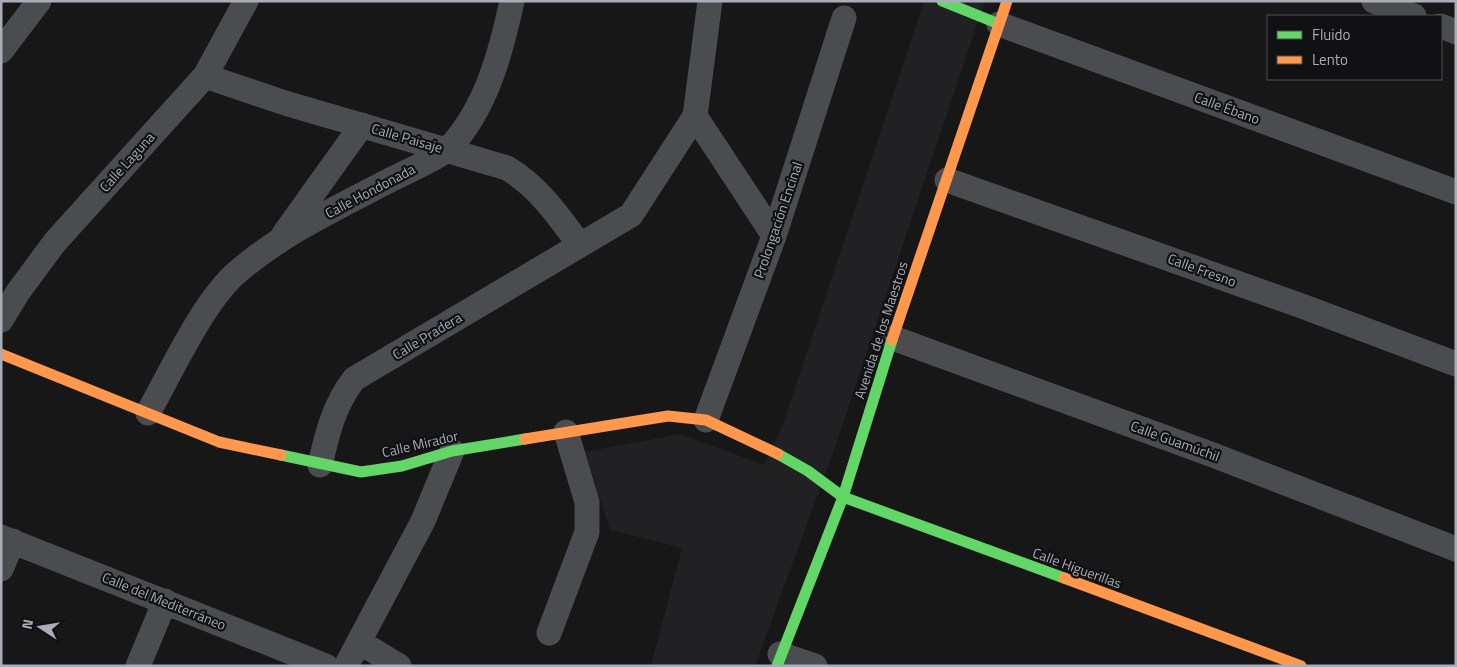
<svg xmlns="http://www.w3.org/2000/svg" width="1457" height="667" font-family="'Titillium Web',sans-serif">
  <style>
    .built { fill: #212123 }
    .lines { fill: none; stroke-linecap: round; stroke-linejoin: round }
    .street { stroke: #4b4c50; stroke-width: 25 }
    .fast { stroke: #63d668; stroke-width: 11 }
    .slow { stroke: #ff974d; stroke-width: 11 }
    .labels { text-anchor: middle; stroke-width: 4.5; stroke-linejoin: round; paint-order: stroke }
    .street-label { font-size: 14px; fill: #a8adb8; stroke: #111113 }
  </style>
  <rect width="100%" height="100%" fill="#171717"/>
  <path class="built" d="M924 1H985L834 450 755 666H651L682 548 610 530 585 452 680 434 764 465 782 427Z"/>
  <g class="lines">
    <path class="street" d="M1374 1 1414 16
      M999 24 1456 192
      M1441 26 1456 32
      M1 51 39 1
      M205 76 285 103 507 168C539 187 558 216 580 245
      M695 116 774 236
      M947 180 1299 305 1456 364
      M284 234 362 125
      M1 320 18 292 55 242 205 76 246 1
      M893 338 1213 455 1456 549
      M148 413C171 372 201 306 234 275 280 234 337 208 392 179 406 172 438 158 448 149 486 110 501 52 512 1
      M706 420 774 236 844 18
      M320 465C327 434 334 405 354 379L631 215 695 116 710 1
      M1 537 326 666
      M1 569 13 541
      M549 633 587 532V502L566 432
      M361 643 399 666
      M780 654 815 666
      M138 666 165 601
      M346 666 423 521 452 451"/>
    <path class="fast" d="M942 1 999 24
      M778 454 808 471 843 497 1064 578
      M281 455 361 472 402 466 452 451 525 439
      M777 666 843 497 892 340"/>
    <path class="slow" d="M892 340 1007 1
      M1 354 219 442 281 455
      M525 439 668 416 706 420 778 454
      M1064 578 1301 666"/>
  </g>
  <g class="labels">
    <g class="street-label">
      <text transform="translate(1227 108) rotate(20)" y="5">Calle Ébano</text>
      <text transform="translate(407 138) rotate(16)" y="5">Calle Paisaje</text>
      <text transform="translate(127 162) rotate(-48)" y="5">Calle Laguna</text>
      <text transform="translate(370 191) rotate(-28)" y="5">Calle Hondonada</text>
      <text transform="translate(778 220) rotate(-71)" y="5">Prolongación Encinal</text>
      <text transform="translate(1202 270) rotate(20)" y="5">Calle Fresno</text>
      <text transform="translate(881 330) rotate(-72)" y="5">Avenida de los Maestros</text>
      <text transform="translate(427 336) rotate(-31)" y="5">Calle Pradera</text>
      <text transform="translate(1175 441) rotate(20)" y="5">Calle Guamúchil</text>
      <text transform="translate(420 444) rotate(-13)" y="5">Calle Mirador</text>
      <text transform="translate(1077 568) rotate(20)" y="5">Calle Higuerillas</text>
      <text transform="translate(164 601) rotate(22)" y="5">Calle del Mediterráneo</text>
    </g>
  </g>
  <rect width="1457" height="667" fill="none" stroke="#a8adb8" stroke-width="5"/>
  <rect x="1267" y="15" width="175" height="65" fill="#111113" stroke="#4d4f55"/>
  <rect x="1277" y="31" width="25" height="8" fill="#63d668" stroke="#4d4f55"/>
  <text x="1312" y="40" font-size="15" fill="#a8adb8">Fluido</text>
  <rect x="1277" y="56" width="25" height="8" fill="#ff974d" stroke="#4d4f55"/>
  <text x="1312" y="65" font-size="15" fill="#a8adb8">Lento</text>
  <g transform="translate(40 627) rotate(282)" stroke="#111113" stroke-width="4" paint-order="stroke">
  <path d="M0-4L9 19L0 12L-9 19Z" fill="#a8adb8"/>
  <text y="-8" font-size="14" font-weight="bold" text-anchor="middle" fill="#a8adb8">N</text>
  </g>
</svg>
